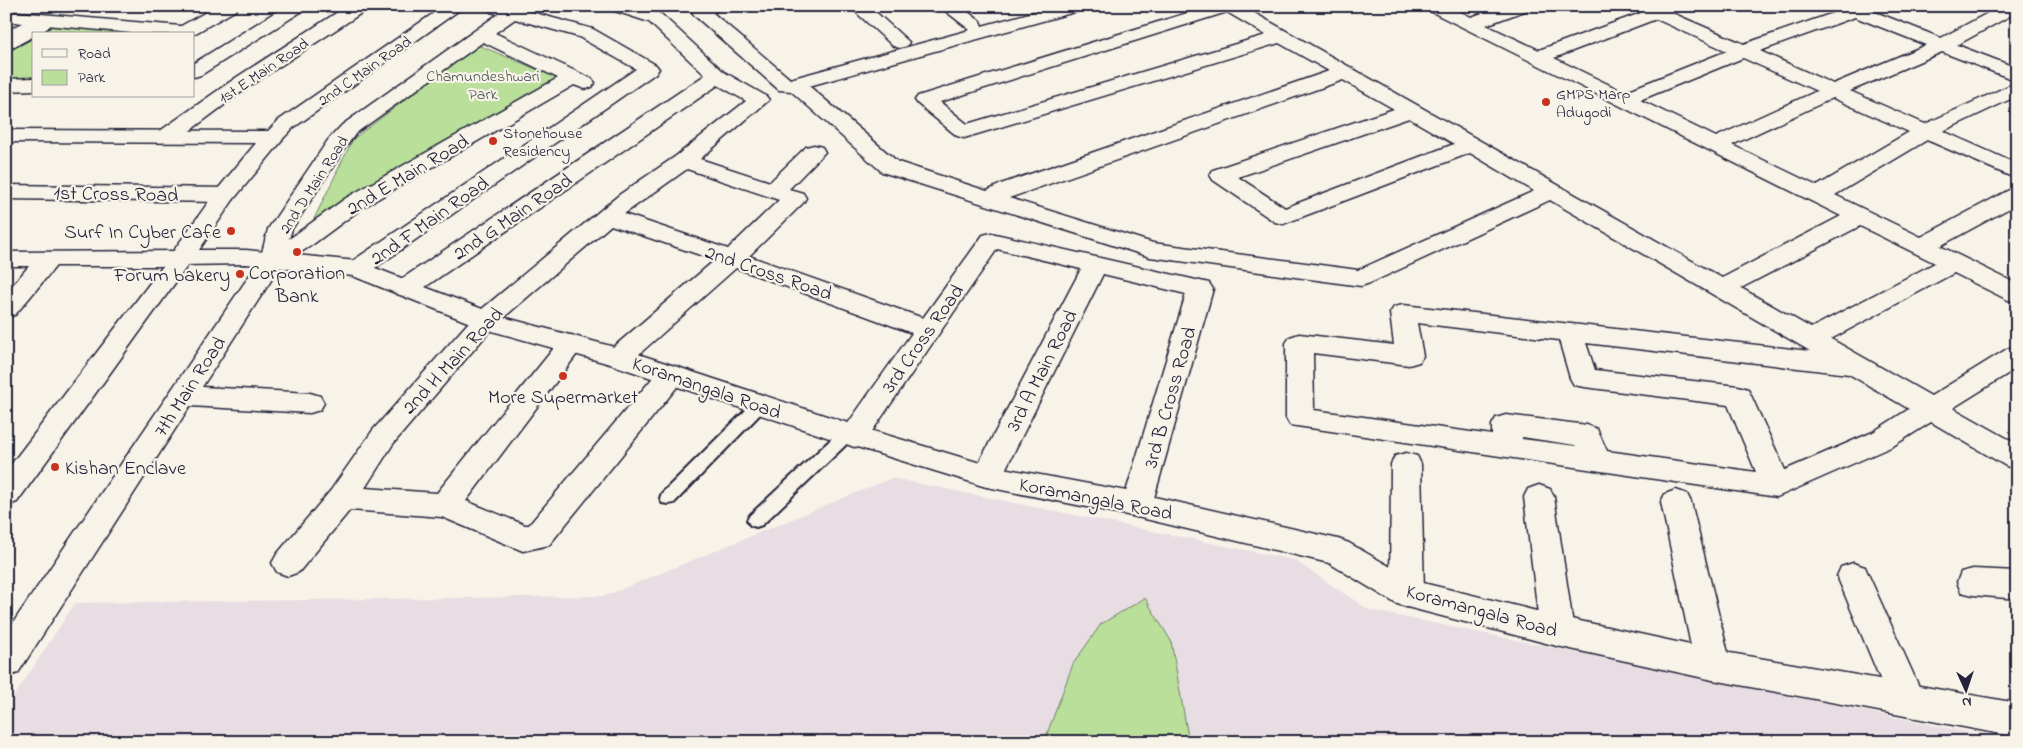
<svg xmlns="http://www.w3.org/2000/svg" width="2023" height="748" font-family="'Indie Flower',sans-serif">
  <style>
    .built { fill: #e8dde3 }
    .green { fill: #b9df9a; stroke: #6e806a }
    .lines { fill: none; stroke-linecap: round; stroke-linejoin: round }
    .service-casing { stroke: #22223b; stroke-width: 4 }
    .pedestrian-casing { stroke: #22223b; stroke-width: 4 }
    .minor-casing { stroke: #22223b; stroke-width: 3 }
    .tertiary-casing { stroke: #22223b; stroke-width: 3 }
    .service { fill: #f7f3e8; fill-rule: evenodd }
    .pedestrian { fill: #f7f3e8; fill-rule: evenodd }
    .minor { fill: #f7f3e8; fill-rule: evenodd }
    .tertiary { fill: #f7f3e8; fill-rule: evenodd }
    .poi-dot { fill: #c8321e; stroke: #f7f3e8; stroke-width: 2 }
    .labels { text-anchor: middle; stroke-width: 4.5; stroke-linejoin: round; paint-order: stroke }
    .far-street-label { font-size: 16px; fill: #22223b; stroke: #f7f3e8 }
    .far-park-label { font-size: 16px; fill: #485153; stroke: #f7f3e8 }
    .far-poi-label { font-size: 16px; fill: #22223b; stroke: #f7f3e8; text-anchor: start }
    .street-label { font-size: 20px; fill: #22223b; stroke: #f7f3e8 }
    .poi-label { font-size: 20px; fill: #22223b; stroke: #f7f3e8; text-anchor: end }
  </style>
  <rect width="100%" height="100%" fill="#f7f3e8"/>
  <filter id="ink" filterUnits="userSpaceOnUse"><feTurbulence type="fractalNoise" baseFrequency=".02" numOctaves="2"/><feDisplacementMap in="SourceGraphic" scale="10" xChannelSelector="R" yChannelSelector="G"/><feConvolveMatrix kernelMatrix="1 2 1 2 8 2 1 2 1" color-interpolation-filters="sRGB"/></filter>
  <g filter="url(#ink)">
    <path class="built" d="M892 478 1294 560 1369 610 2016 742H6V709L75 603 605 596Z"/>
    <path class="green" d="M44 21 178 34H34V83H6V42Z
      M478 45 558 78 310 227 353 139Z
      M1145 598 1171 641 1189 742H1044L1073 664 1101 624Z"/>
    <g class="lines">
      <defs>
        <path id="service" d="M760 400 765 401 768 405 765 409 674 503 668 504 662 503 660 498 662 493 755 401Z
          M847 428 853 430 855 434 853 438 762 525 756 527 750 525 747 520 750 515 841 430Z"/>
        <path id="pedestrian" d="M44 20 49 21 51 24C48 29 40 34 34 34V36L6 51V39Z"/>
        <path id="minor" d="M217 6H239L236 10 194 34H143L46 25 6 45V31L23 23 6 21V11L181 26Z
          M285 6H307L304 10 201 75 194 77V63Z
          M347 6H369L366 10 251 85 176 141 168 142 160 141 157 136 160 131 237 77Z
          M444 6H465L293 128C284 138 279 145 265 142L262 137 279 120Z
          M489 6 513 7 593 29 656 65 659 69 656 73 366 274 357 277 348 274 345 269 348 264 636 69 579 37 515 19 495 33 592 79 595 83 592 87 585 89 574 85 362 208 312 245 281 265 202 387 310 393 320 396 324 403 320 410 310 413 190 406 18 673 6 677V633L260 260 268 229 328 140 342 125 498 14 491 12 488 8ZM483 42 558 78 346 198 289 239 292 229 345 148 356 133Z
          M609 6H637L661 14 724 72 766 96 769 100 700 159 770 182 806 147 814 145 822 147 825 152 789 189 803 193 806 198 803 203 749 256 923 318 983 235 991 233 1209 283 1213 289 1152 505 1148 513 1137 517 1126 513 1122 505 1186 294 1103 274 998 484 987 487 976 484 972 476 1081 269 997 249 864 443 854 447 844 443 839 436 912 333 736 268 629 363 619 366 609 363 605 357 609 351 715 260 611 225 494 326 393 444 365 488 437 493 562 338 571 335 580 338 584 344 580 350 466 501 525 525H529L661 368 671 366 681 368 685 375 681 382 549 545 523 551 442 517 350 510 299 572 288 576 277 572 272 563 277 554 331 490 373 430 476 314 619 195 676 156 746 101 718 85 415 294 406 296 397 294 393 288 397 282 705 75 649 22 612 10ZM687 169 779 200 728 249 624 214Z
          M699 6H723L713 13 790 79 970 30 939 6H960L980 21 982 26 1055 6H1085L1082 10 809 86 898 162 987 191 1001 184 1329 71 1279 43 964 138 957 136 918 104 915 100 918 96 1210 6H1242L1722 278 1841 216 1464 28 1428 10 1425 6H1449L1471 17 1503 6H1530L1527 10 1486 25 1539 50 1641 13 1632 6H1671L1674 10 1672 13 1744 44 1839 11 1834 6H1860L1941 38 2001 6H2017V12L1957 45 2017 68V81L1942 52 1850 91 1925 124 2017 82V96L1943 131 2017 164V179L1927 140 1835 195 1921 237 2009 190 2017 188V204L1940 246 2017 284V302L2008 300 1954 273 1831 339 1931 396 2007 349 2017 346V368L1953 408 2017 444V469L2006 466 1931 422 1893 446 1777 497 1290 425 1286 418V343L1290 337 1299 334 1394 345 1390 313 1394 307 1403 305 1810 351 1550 200 1370 283 1361 286 1150 257 882 172 791 91 779 90 695 16 692 12ZM1227 12 1266 35 967 124 940 102ZM1855 17 1926 45 1833 84 1760 51ZM1656 19 1727 51 1624 92 1554 58ZM1743 58 1817 91 1716 137 1640 100ZM1343 80 1394 109 1213 170 1210 175 1213 180 1275 222 1283 224 1470 153 1534 191 1358 270 1153 243 1009 198ZM1833 98 1909 132 1817 186 1732 145ZM1409 118 1454 144 1285 208 1238 177ZM1860 226 1935 263 1811 328 1741 288ZM1417 323 1559 340 1570 378 1574 385 1584 387 1728 405 1756 472 1607 451 1597 429 1587 425 1506 415 1496 418 1492 425V435L1314 410 1313 353 1409 365 1419 362 1423 356ZM1586 343 1849 374 1909 409 1873 432 1785 470 1748 389 1738 386 1595 370ZM1522 437 1575 445 1576 446 1522 439Z
          M849 6H869L909 42 907 46 900 48 893 46Z
          M34 78V90L6 91V79Z
          M6 185 225 188 233 190 236 195 233 200 225 202 6 199Z
          M181 251 190 253 193 258 17 502 6 506V471L163 266H56L15 315 6 317V293L29 266H6V252Z
          M1406 453 1417 456 1421 464 1424 593 1419 603 1407 607 1395 603 1390 593 1391 464 1395 456Z
          M1539 485 1550 489 1554 497 1574 631 1569 641 1557 646 1545 641 1540 631 1524 497 1528 489Z
          M1676 490 1687 494 1691 502 1731 665 1725 676 1713 680 1701 676 1695 665 1661 502 1665 494Z
          M1853 563 1865 567 1869 576 1925 700 1920 711 1907 716 1894 711 1889 700 1837 576 1841 567Z
          M1973 569 2017 571V599L1973 595 1961 592 1957 582 1961 572Z"/>
        <path id="tertiary" d="M6 130 273 131 281 132 284 137 281 142 233 200 199 250H246L357 261 503 317 629 351 863 428 987 465 1137 493 1338 539 1349 543 1415 581 1557 616 1713 650 2017 703V737L1713 680 1557 646 1407 607 1395 603 1329 563 1137 517 987 487 844 443 610 364 485 329 353 276 246 264 181 265 172 263 169 258 172 253 217 190 256 143 6 142Z"/>
      </defs>
      <use href="#service" class="service-casing"/>
      <use href="#pedestrian" class="pedestrian-casing"/>
      <use href="#minor" class="minor-casing"/>
      <use href="#tertiary" class="tertiary-casing"/>
      <use href="#service" class="service"/>
      <use href="#pedestrian" class="pedestrian"/>
      <use href="#minor" class="minor"/>
      <use href="#tertiary" class="tertiary"/>
    </g>
  </g>
  <g class="poi-dot">
    <circle cx="1546" cy="102" r="5"/>
    <circle cx="493" cy="141" r="5"/>
    <circle cx="231" cy="231" r="5"/>
    <circle cx="297" cy="252" r="5"/>
    <circle cx="240" cy="274" r="5"/>
    <circle cx="563" cy="376" r="5"/>
    <circle cx="55" cy="467" r="5"/>
  </g>
  <g class="labels">
    <g class="far-street-label">
      <text transform="translate(263 70) rotate(-34)" y="6">1st E Main Road</text>
      <text transform="translate(364 70) rotate(-35)" y="6">2nd C Main Road</text>
      <text transform="translate(313 184) rotate(-57)" y="6">2nd D Main Road</text>
    </g>
    <g class="far-park-label">
      <text x="483" y="81">Chamundeshwari<tspan x="483" dy="18">Park</tspan></text>
    </g>
    <g class="far-poi-label">
      <text x="1556" y="99">GMPS Marp<tspan x="1556" dy="18">Adugodi</tspan></text>
      <text x="503" y="138">Stonehouse<tspan x="503" dy="18">Residency</tspan></text>
    </g>
    <g class="street-label">
      <text transform="translate(407 174) rotate(-31)" y="7">2nd E Main Road</text>
      <text transform="translate(116 193) rotate(1)" y="7">1st Cross Road</text>
      <text transform="translate(512 216) rotate(-34)" y="7">2nd G Main Road</text>
      <text transform="translate(429 220) rotate(-35)" y="7">2nd F Main Road</text>
      <text transform="translate(769 272) rotate(19)" y="7">2nd Cross Road</text>
      <text transform="translate(922 338) rotate(-55)" y="7">3rd Cross Road</text>
      <text transform="translate(452 360) rotate(-47)" y="7">2nd H Main Road</text>
      <text transform="translate(1041 370) rotate(-63)" y="7">3rd A Main Road</text>
      <text transform="translate(189 386) rotate(-57)" y="7">7th Main Road</text>
      <text transform="translate(707 387) rotate(19)" y="7">Koramangala Road</text>
      <text transform="translate(1169 397) rotate(-74)" y="7">3rd B Cross Road</text>
      <text transform="translate(1096 498) rotate(11)" y="7">Koramangala Road</text>
      <text transform="translate(1482 610) rotate(15)" y="7">Koramangala Road</text>
    </g>
    <g class="poi-label">
      <text x="221" y="238">Surf In Cyber Cafe</text>
      <text x="297" y="279" text-anchor="middle">Corporation<tspan x="297" dy="23">Bank</tspan></text>
      <text x="230" y="281">Forum bakery</text>
      <text x="563" y="403" text-anchor="middle">More Supermarket</text>
      <text x="65" y="474" text-anchor="start">Kishan Enclave</text>
    </g>
  </g>
  <rect width="2023" height="748" fill="none" stroke="#f7f3e8" stroke-width="25"/>
  <rect x="12" y="12" width="1998" height="723" fill="none" stroke="#22223b" stroke-width="2" filter="url(#ink)"/>
  <rect x="32" y="32" width="162" height="65" fill="#f7f3e8" stroke="#a29fa3"/>
  <rect x="42" y="49" width="25" height="8" fill="#f7f3e8" stroke="#a29fa3"/>
  <text x="78" y="58" font-size="15" fill="#22223b">Road</text>
  <rect x="42" y="70" width="25" height="15" fill="#b9df9a" stroke="#a29fa3"/>
  <text x="78" y="82" font-size="15" fill="#22223b">Park</text>
  <g transform="translate(1966 690) rotate(177)" stroke="#f7f3e8" stroke-width="4" paint-order="stroke">
  <path d="M0-4L9 19L0 12L-9 19Z" fill="#22223b"/>
  <text y="-8" font-size="14" font-weight="bold" text-anchor="middle" fill="#22223b">N</text>
  </g>
</svg>
